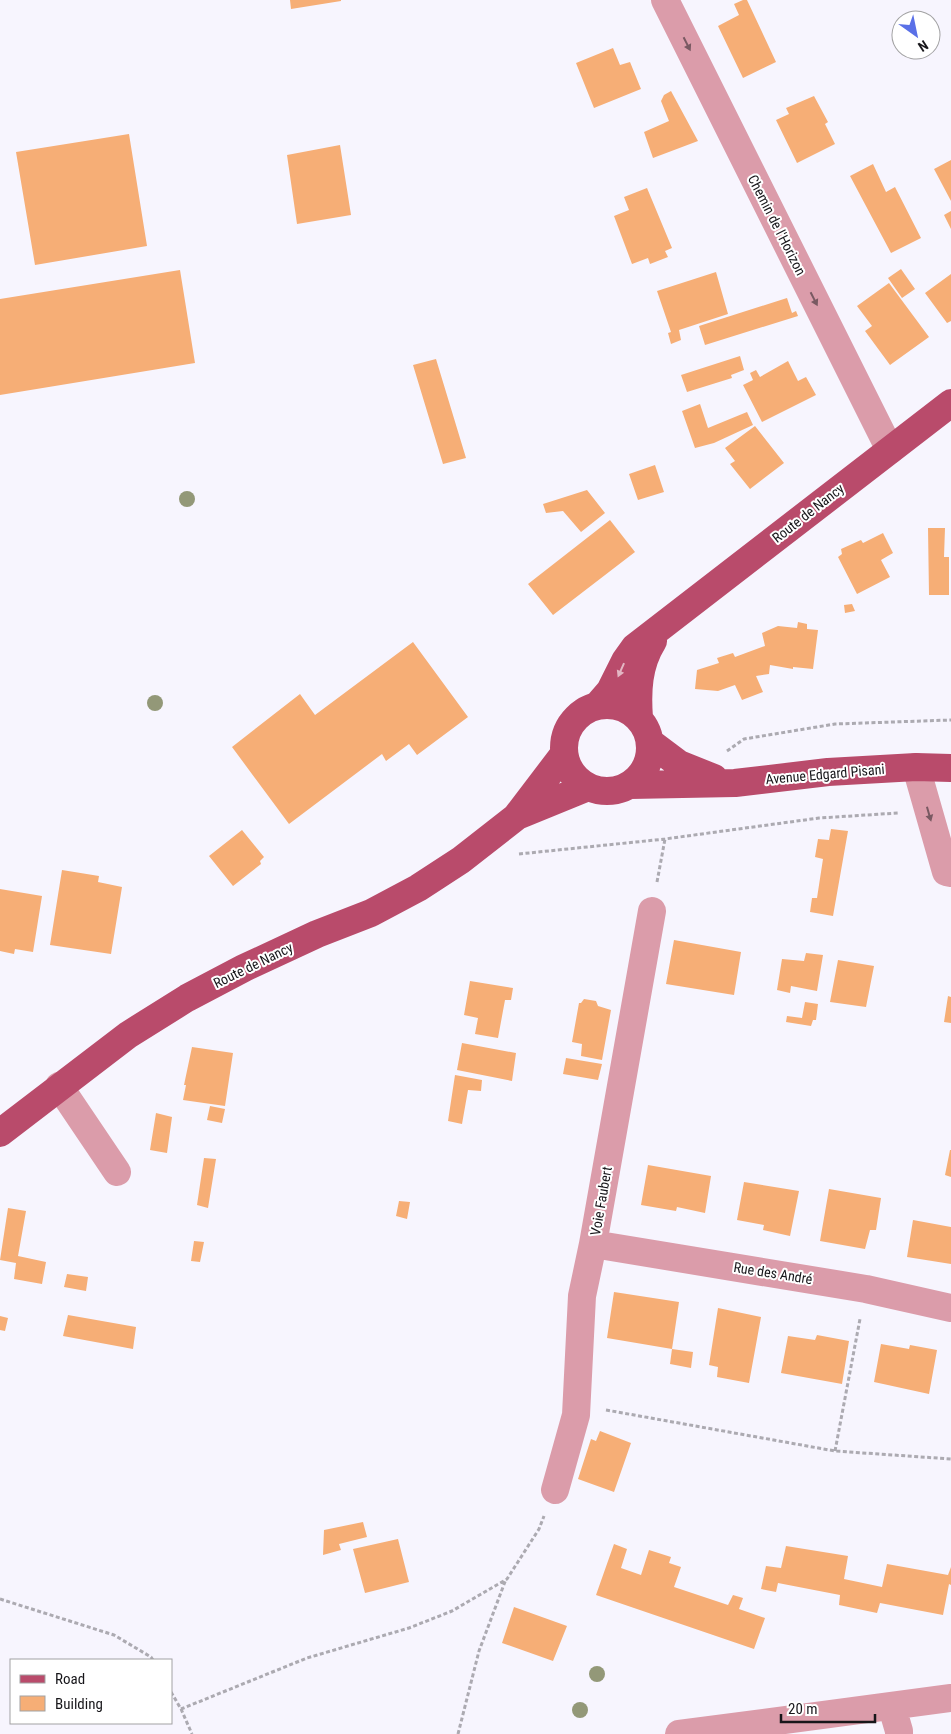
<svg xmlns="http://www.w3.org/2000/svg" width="951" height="1734" font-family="'Roboto Condensed',sans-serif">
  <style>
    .building { fill: #f6ae76 }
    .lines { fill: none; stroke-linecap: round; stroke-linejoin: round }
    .path { stroke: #acaab1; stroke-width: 3; stroke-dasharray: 4 2.5; stroke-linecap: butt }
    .minor { stroke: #db9caa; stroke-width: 28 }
    .major { stroke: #b94b6b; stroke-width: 28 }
    .tree { fill: #939878 }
    .oneway { fill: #795962 }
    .oneway2 { fill: #e3b7c4 }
    .labels { text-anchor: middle; stroke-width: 4; stroke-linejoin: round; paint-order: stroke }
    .street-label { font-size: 14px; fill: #17161a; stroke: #fff }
  </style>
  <rect width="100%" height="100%" fill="#f7f5fe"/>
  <path class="building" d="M290 0H341V1L291 9Z
    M743 0H747L776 62 743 78 718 26 739 15 734 4Z
    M613 48 620 65 630 62 641 89 594 108 576 63Z
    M671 91 698 141 653 158 644 132 669 121 661 101 664 95Z
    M814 96 828 122 825 124 835 144 797 163 776 120 789 114 786 108Z
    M129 134 147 246 35 265 16 152Z
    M340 145 351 215 297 224 287 155Z
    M951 160V201L934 169Z
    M873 164 886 192 895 187 921 238 891 253 850 176Z
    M647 188 672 248 665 251 668 257 650 264 648 258 632 264 614 216 629 210 624 197Z
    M951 211V229L944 215Z
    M901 269 915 289 902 298 888 278Z
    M180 270 195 363 0 395V299Z
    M716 272 728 314 679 330 681 340 671 344 668 333 671 332 657 291Z
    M951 274V321L947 323 925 293Z
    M889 283 929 337 890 365 865 331 872 326 857 306Z
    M787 298 792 313 796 311 798 316 705 345 699 326Z
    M740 356 744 370 731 375 732 378 687 392 681 375Z
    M436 359 466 458 443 464 413 365Z
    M788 361 798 381 806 377 816 395 762 422 743 385 753 380 750 373 756 370 760 377Z
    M700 404 708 428 747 412 753 425 714 443 695 448 682 411Z
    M755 426 784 463 750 489 730 464 735 461 725 448Z
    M655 465 664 492 638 500 629 474Z
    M587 490 605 513 581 532 563 511 546 513 543 504Z
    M610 520 635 552 553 615 528 584Z
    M928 528H945L944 557H949V595H929Z
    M883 533 893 553 881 560 890 577 857 594 838 557 842 554 841 549 861 540 863 543Z
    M852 604 855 611 845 613 844 605Z
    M798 622 807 624V629L818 630 813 669 793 667V669L770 665 769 674 756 676 763 692 742 700 735 685 718 691 695 689 697 670 719 663 717 658 733 653 735 657 765 646 762 633 778 626 797 628Z
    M413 642 468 717 417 755 409 744 386 761 382 754 289 824 232 747 300 694 315 715Z
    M831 829 848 831 833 916 810 912 812 898H817L823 859 815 857 818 839 829 840Z
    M242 830 264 857 260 861 261 864 233 886 209 856Z
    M62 870 99 876 98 882 122 887 111 954 50 945Z
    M0 889 42 896 33 952 15 949 14 954 0 951Z
    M674 940 741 952 734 995 666 984Z
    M806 953 823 955 817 991 791 986 790 993 777 990 782 959 804 961Z
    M838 960 874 966 866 1007 830 1002Z
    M470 981 513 988 511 1000H505L498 1038 475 1034 478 1018 464 1015Z
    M948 996 951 997V1023L944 1022Z
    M584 999 596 1001 598 1006 611 1010 602 1060 581 1056 582 1044 572 1042 579 1003H581Z
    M805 1002 818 1004 816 1020H813L811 1026 786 1022 787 1016 802 1018Z
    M462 1043 516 1053 512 1081 457 1070Z
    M192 1047 233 1053 225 1106 183 1100 186 1085H184Z
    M566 1058 602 1064 598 1080 563 1074Z
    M455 1075 482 1080 481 1091 468 1090 462 1124 448 1121Z
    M210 1106 225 1109 222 1123 207 1120Z
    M156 1113 172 1117 167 1153 150 1150Z
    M950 1150H951V1177L945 1175Z
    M204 1158 216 1159 208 1208 197 1205Z
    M648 1165 711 1176 705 1213 677 1207 676 1211 641 1205Z
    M744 1182 799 1191 790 1236 763 1230 764 1225 737 1220Z
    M829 1189 881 1198 876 1230H870L865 1249 820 1241Z
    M399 1201 410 1202 407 1219 396 1216Z
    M8 1208 26 1211 18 1256 46 1262 42 1284 14 1279 16 1263 0 1260Z
    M913 1220 951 1227V1264L907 1257Z
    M194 1241 204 1242 200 1262 191 1261Z
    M67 1274 88 1277 86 1291 64 1287Z
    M614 1292 679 1302 672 1349 607 1338Z
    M718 1308 761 1317 749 1383 717 1377 718 1367 709 1365Z
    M68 1315 136 1327 133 1349 63 1336Z
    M0 1316 8 1318 5 1331 0 1330Z
    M817 1335 849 1341 842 1384 781 1373 788 1336 815 1340Z
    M881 1344 909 1349 910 1345 937 1350 929 1394 874 1382Z
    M672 1349 693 1352 691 1368 670 1364Z
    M600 1431 631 1443 614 1492 578 1479 591 1439 596 1441Z
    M363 1522 367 1537 339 1544 341 1550 323 1555 324 1530Z
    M398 1539 409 1582 365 1593 353 1549Z
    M614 1544 627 1549 621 1568 641 1575 649 1550 671 1557 669 1563 681 1567 674 1587 728 1605 733 1595 743 1598 739 1609 765 1618 754 1649 596 1595Z
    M786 1546 848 1556 844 1579 882 1587 887 1564 948 1575 951 1567V1585L949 1584 943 1615 880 1603 877 1613 839 1605 840 1595 778 1583 776 1592 761 1589 766 1566 781 1568Z
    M514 1607 567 1626 553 1661 502 1643Z"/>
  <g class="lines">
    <path class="path" d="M727 751 744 739 835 724 951 720
      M519 854 665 839 819 818 898 813
      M657 882 665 839
      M606 1410 835 1451 951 1459
      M835 1451 860 1319
      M0 1599 114 1635 151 1657 153 1660
      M171 1692 181 1709 307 1658 409 1628 452 1611 507 1579 539 1529 544 1516
      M181 1709 192 1734
      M458 1734 479 1651 506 1579"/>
    <path class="minor" d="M665 0 890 450
      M916 767 946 872 951 873
      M59 1086 117 1172
      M593 1244 866 1289 951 1308
      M555 1490 576 1415 582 1296 593 1244 652 911
      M892 1707 899 1731V1734
      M679 1734 951 1698"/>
    <path class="major" d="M564 748a43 43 0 1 1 86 0a43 43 0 1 1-86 0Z
      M597 706 610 691 625 661 635 647 951 403
      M639 718C637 691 638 665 653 641
      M651 743 679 764 714 778
      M630 785 735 783 828 772 916 767 951 768
      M517 816 588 787
      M0 1133 128 1035 187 998 244 968 317 934 371 913 418 888 461 860 516 817 564 754"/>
  </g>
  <g class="tree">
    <circle cx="187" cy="499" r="8"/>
    <circle cx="155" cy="703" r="8"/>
    <circle cx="597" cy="1674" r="8"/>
    <circle cx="580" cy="1710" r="8"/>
  </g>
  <defs><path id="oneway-solid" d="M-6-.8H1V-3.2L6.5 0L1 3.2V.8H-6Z" transform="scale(1.25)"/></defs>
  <g class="oneway">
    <use href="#oneway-solid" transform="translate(687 44) rotate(63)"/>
    <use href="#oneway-solid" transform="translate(814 299) rotate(63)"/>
    <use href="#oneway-solid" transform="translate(929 814) rotate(74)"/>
  </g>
  <use class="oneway2" href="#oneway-solid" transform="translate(621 670) rotate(114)"/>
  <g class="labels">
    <g class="street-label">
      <text transform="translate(777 225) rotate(63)" y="5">Chemin de l'Horizon</text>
      <text transform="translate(808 513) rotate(-38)" y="5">Route de Nancy</text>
      <text transform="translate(825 774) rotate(-5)" y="5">Avenue Edgard Pisani</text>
      <text transform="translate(253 965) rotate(-26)" y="5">Route de Nancy</text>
      <text transform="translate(601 1201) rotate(-80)" y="5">Voie Faubert</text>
      <text transform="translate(773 1273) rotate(9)" y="5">Rue des André</text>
    </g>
  </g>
  <rect x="10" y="1659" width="162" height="65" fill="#ffffff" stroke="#a2a2a3"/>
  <rect x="20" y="1675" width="25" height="8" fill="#b94b6b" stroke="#a2a2a3"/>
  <text x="55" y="1684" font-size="15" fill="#17161a">Road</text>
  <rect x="20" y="1696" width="25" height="15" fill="#f6ae76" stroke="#a2a2a3"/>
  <text x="55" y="1709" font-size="15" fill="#17161a">Building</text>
  <g transform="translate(916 35) rotate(147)"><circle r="24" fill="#ffffff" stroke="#a2a2a3"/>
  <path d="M0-4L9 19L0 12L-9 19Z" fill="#5a70e7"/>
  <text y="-8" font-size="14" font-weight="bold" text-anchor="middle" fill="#17161a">N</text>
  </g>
  <path d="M781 1714v8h94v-8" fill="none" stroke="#17161a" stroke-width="2.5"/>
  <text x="788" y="1714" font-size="15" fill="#17161a" stroke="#ffffff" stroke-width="4" paint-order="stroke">20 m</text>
</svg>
